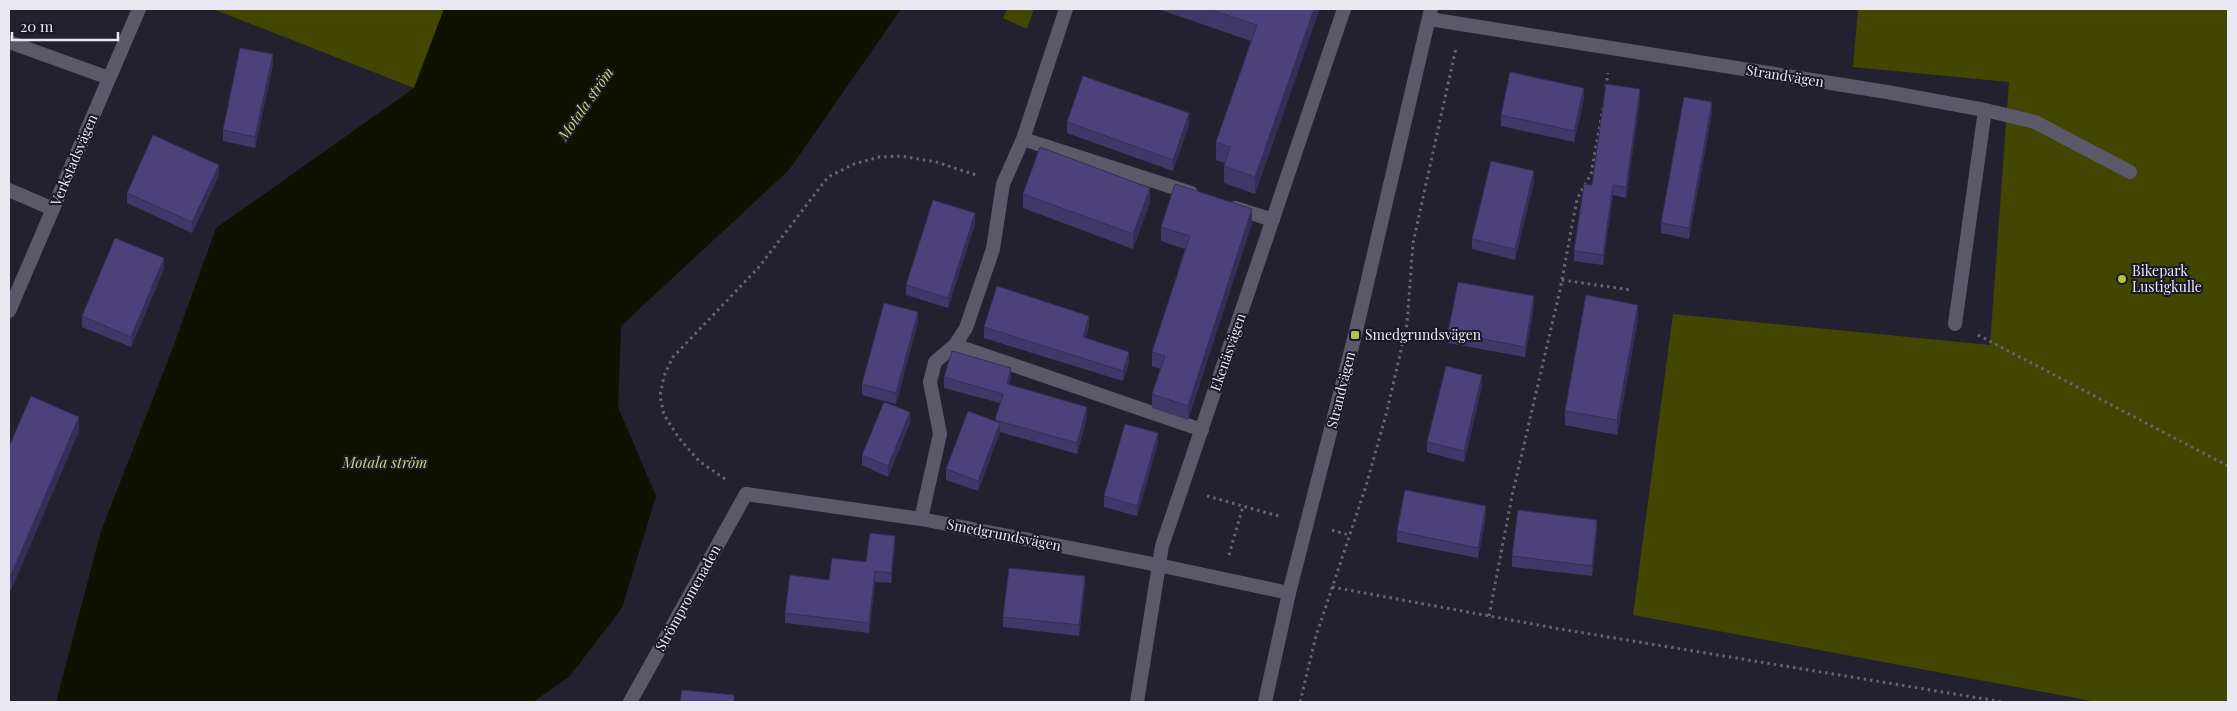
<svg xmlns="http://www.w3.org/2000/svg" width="2237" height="711" font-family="'Playfair Display',serif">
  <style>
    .green { fill: #414700 }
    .water { fill: #0f1200 }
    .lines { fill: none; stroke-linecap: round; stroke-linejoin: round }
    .path { stroke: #676572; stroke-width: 3; stroke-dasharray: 2.5 4; stroke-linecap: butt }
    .service { stroke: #5b5969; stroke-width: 14 }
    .minor { stroke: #5b5969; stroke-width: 14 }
    .tertiary { stroke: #5b5969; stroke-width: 14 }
    .wall { fill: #41386a }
    .shaded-wall { fill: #352e56 }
    .building { fill: #4c417b; stroke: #352e56 }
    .poi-dot { fill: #b4c24a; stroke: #1a1826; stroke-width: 2 }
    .labels { text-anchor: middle; stroke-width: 4; stroke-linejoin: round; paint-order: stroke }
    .street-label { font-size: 14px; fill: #eae9f3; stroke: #1a1826 }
    .poi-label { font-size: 14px; fill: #eae9f3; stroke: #1a1826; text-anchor: start }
    .water-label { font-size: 15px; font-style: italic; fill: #c8d673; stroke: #1a1826 }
  </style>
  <rect width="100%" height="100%" fill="#232130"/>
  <path class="green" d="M213 9H444L414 88Z
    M1007 9H1034L1027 29 1003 18Z
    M1858 9H2228V702H2097L1633 615 1673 314 1990 345 2009 82 1853 67Z"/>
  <path class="water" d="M444 9H901L789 170 621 326 618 407 656 496 622 608 570 676 533 702H56L101 531 172 350 216 228 414 88Z"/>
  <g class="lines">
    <path class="path" d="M1606 87 1608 73
      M1562 280 1631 290
      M1978 335 2228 466
      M725 479 699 461 679 438 664 415 660 396 664 376 673 357 759 267 828 177 854 164 879 157 901 156 936 162 979 176
      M1207 496 1282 517
      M1332 530 1349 535
      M1229 555 1243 506
      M1332 587 1560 629 2003 702
      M1489 616 1512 496 1560 290 1577 199 1591 174 1603 108
      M1300 702 1316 636 1366 486 1387 411 1407 324 1413 243 1456 48"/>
    <path class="service" d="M9 190 53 209
      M1955 324 1985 110"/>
    <path class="minor" d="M1429 19 1887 92 1985 110 2035 122 2130 172
      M9 42 109 78
      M1023 139 1191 193
      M1235 208 1273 220
      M9 311 139 9
      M955 345 1202 430
      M921 519 940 434 930 382 935 362 955 345 966 328 993 249 1003 184 1023 139 1066 9
      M630 702 746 494 921 519 1158 565 1289 593
      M1137 702 1162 546 1344 9"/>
    <path class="tertiary" d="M1265 702 1289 593 1355 335 1431 9"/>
  </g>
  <path class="wall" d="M1158 9H1319V11L1255 194 1224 183V166L1225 163 1216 160V142L1251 41Z
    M273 65 255 148 223 141V130Z
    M1584 99 1574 142 1501 126V115Z
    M1640 100 1626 198 1613 195 1603 265 1574 261V251L1592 185Z
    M1712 113 1689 239 1661 233V223Z
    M1067 122 1189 124 1173 171 1067 133Z
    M219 175 192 233 127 203V193Z
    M1534 182 1515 260 1472 249V239Z
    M1023 194 1150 202 1133 249 1023 208Z
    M1252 223 1188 420 1152 408V394L1161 369 1152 366V352L1185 249 1161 241V227Z
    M975 224 948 308 906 295V285Z
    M164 269 131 347 82 327V316Z
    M1534 306 1525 357 1448 343V332Z
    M1638 319 1617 435 1565 425V411Z
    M918 322 896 404 862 395V384Z
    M1089 326 1086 338 1129 362 1123 381 984 338V327Z
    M944 377 1011 378 1009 385 1087 417 1077 454 1000 432 978 491 946 480V469L995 421 1000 403 944 388Z
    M1482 386 1464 462 1427 452V442Z
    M910 423 888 477 862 465V455Z
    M79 431 11 590 9 589V447Z
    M1158 443 1137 516 1104 507V496Z
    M1486 516 1478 558 1397 542V531Z
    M1597 530 1592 576 1512 567V556Z
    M895 546 891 583 875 582 869 633 785 623V613L829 580 866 562Z
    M1085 586 1079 636 1003 627V617Z"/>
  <path class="shaded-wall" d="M1314 9H1319V11L1255 194V177Z
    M273 54V65L255 148V137Z
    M1584 88V99L1574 142V131Z
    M1640 89V100L1626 198V187Z
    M1712 102V113L1689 239V228Z
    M1189 113V124L1173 171V160Z
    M219 165V175L192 233V222Z
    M1534 171V182L1515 260V249Z
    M1613 185V195L1603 265V255Z
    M1150 188V202L1133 249V234Z
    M1252 209V223L1188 420V406Z
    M975 213V224L948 308V298Z
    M164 258V269L131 347V337Z
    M1534 296V306L1525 357V347Z
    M1638 305V319L1617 435V420Z
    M918 312V322L896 404V393Z
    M1089 316V326L1083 347V337Z
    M1129 352V362L1123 381V371Z
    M1011 368V378L1007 394V384Z
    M1482 375V386L1464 462V451Z
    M1087 407V417L1077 454V443Z
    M910 412V423L888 477V466Z
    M79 417V431L11 590V575Z
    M1000 423V433L978 491V481Z
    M1158 433V443L1137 516V506Z
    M1486 506V516L1478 558V548Z
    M1597 520V530L1592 576V566Z
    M895 536V546L891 583V573Z
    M875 571V582L869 633V623Z
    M1085 576V586L1079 636V625Z"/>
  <path class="building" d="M1209 9H1314L1255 177 1224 166 1230 147 1216 142 1257 25Z
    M240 48 273 54 255 137 223 130Z
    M1510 72 1584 88 1574 131 1501 115Z
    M1083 76 1189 113 1173 160 1067 122Z
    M1606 84 1640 89 1626 187 1613 185 1603 255 1574 251 1584 184 1592 185Z
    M1684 97 1712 102 1689 228 1661 223Z
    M153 135 219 165 192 222 127 193Z
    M1040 147 1150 188 1133 234 1023 194Z
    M1491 161 1534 171 1515 249 1472 239Z
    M1175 184 1252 209 1188 406 1152 394 1165 356 1152 352 1190 236 1161 227Z
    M933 200 975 213 948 298 906 285Z
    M115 238 164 258 131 337 82 316Z
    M1458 282 1534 296 1525 347 1448 332Z
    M997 286 1089 316 1083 337 1129 352 1123 371 984 327Z
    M1586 295 1638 305 1617 420 1565 411Z
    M884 303 918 312 896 393 862 384Z
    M952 351 1011 368 1007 384 1087 407 1077 443 995 420 1003 394 944 377Z
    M1446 366 1482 375 1464 451 1427 442Z
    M31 396 79 417 11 575 9 574V447Z
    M884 402 910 412 888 466 862 455Z
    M968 411 1000 423 978 481 946 469Z
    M1125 424 1158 433 1137 506 1104 496Z
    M1405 490 1486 506 1478 548 1397 531Z
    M1518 510 1597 520 1592 566 1512 556Z
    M870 533 895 536 891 573 875 571 869 623 785 613 790 575 829 580 832 558 866 562Z
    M1009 568 1085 576 1079 625 1003 617Z
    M682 690 734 695V702H680Z"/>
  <g class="poi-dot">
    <circle cx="2122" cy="279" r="5"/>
    <rect x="1350" y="330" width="10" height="10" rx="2.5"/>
  </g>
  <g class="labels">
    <g class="street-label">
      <text transform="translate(1785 76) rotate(9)" y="5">Strandvägen</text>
      <text transform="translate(74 160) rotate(-67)" y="5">Verkstadsvägen</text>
      <text transform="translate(1228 352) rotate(-71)" y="5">Ekenäsvägen</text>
      <text transform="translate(1341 390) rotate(-76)" y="5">Strandvägen</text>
      <text transform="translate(1004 535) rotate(11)" y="5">Smedgrundsvägen</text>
      <text transform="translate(688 598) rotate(-61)" y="5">Strömpromenaden</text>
    </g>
    <g class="poi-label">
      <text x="2132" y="276">Bikepark<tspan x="2132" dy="16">Lustigkulle</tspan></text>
      <text x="1365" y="340">Smedgrundsvägen</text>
    </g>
    <g class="water-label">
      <text transform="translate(586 104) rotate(-55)" y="5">Motala ström</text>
      <text x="385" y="468">Motala ström</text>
    </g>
  </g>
  <rect width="2237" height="711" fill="none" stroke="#eae9f3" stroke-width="20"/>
  <path d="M12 32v8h106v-8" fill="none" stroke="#eae9f3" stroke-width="2.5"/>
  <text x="20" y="32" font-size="15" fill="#eae9f3" stroke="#1a1826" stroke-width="4" paint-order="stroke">20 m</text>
</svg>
